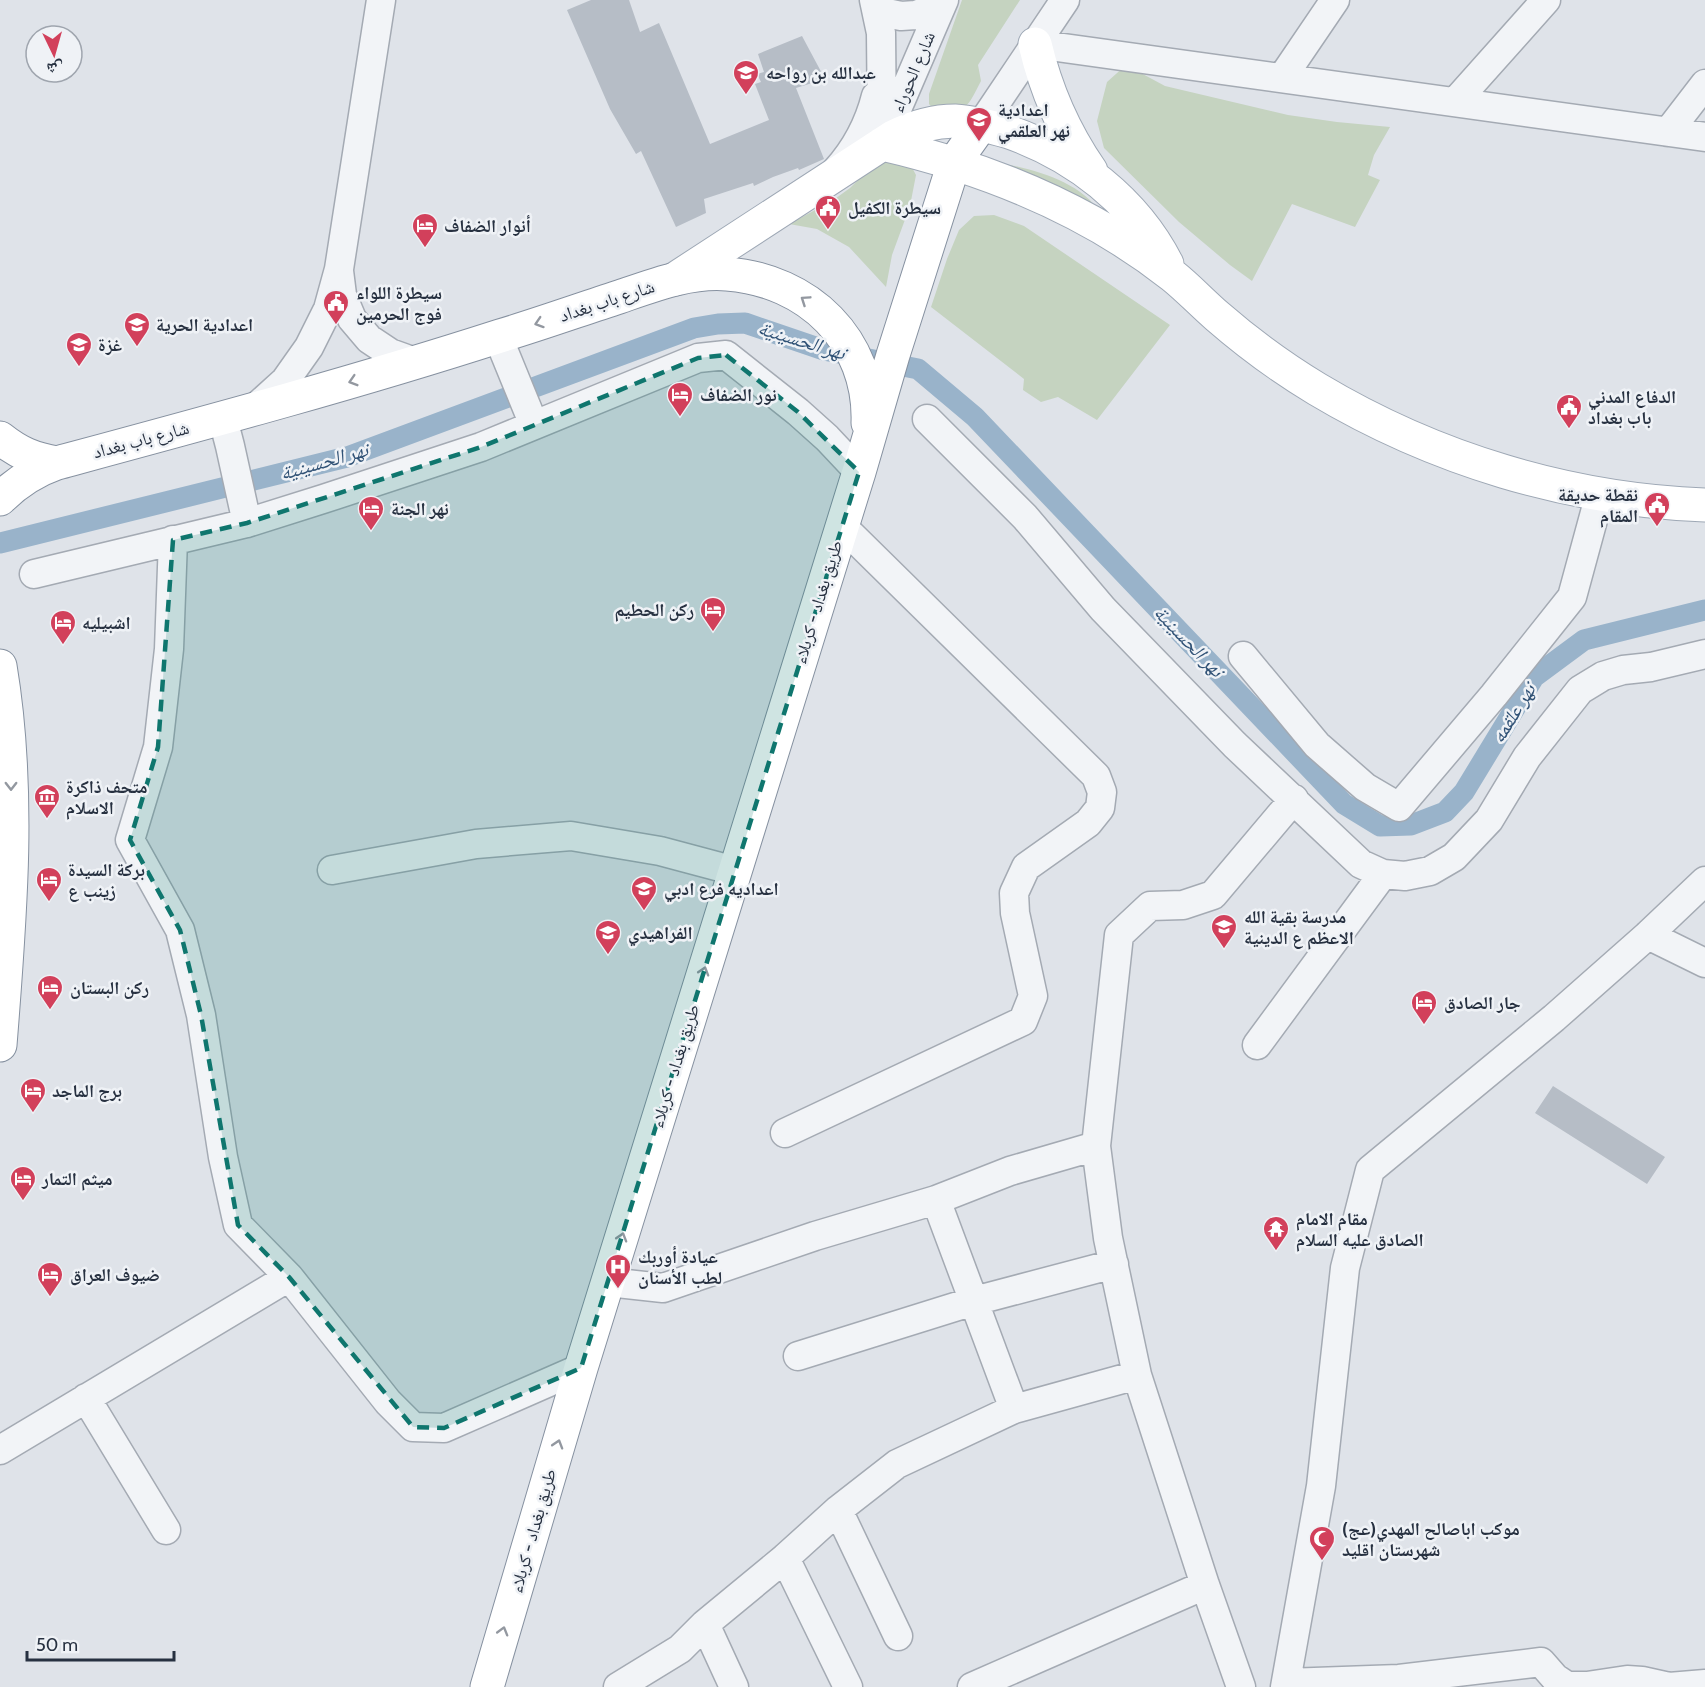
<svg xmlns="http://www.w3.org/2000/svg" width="1705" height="1687" font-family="Cabin,'Noto Naskh Arabic',sans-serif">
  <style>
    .green { fill: #c5d3c0 }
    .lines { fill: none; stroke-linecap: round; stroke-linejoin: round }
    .canal { stroke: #99b3ca; stroke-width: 21 }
    .building { fill: #b6bdc6 }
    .minor-casing { stroke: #a4aab3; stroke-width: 31 }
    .major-casing { stroke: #9ea8b5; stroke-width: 35 }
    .highway-casing { stroke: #8691a0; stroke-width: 35 }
    .minor { stroke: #f2f4f7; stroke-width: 28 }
    .major { stroke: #fff; stroke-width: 33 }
    .highway { stroke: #fff; stroke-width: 33 }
    .oneway { stroke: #9398a0 }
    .marked { fill: #0f766e; fill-opacity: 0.2; stroke: #0f766e; stroke-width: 4.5; stroke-dasharray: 12 8; stroke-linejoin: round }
    .labels { text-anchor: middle; stroke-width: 5; stroke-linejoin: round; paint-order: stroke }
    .street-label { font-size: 18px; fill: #273141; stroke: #eff2f6 }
    .poi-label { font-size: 18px; font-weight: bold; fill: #273141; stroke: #eff2f6; text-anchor: start }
    .water-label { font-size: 20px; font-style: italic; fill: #305276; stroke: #eff2f6 }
  </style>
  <rect width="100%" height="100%" fill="#dfe3e9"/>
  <path class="green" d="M962 0H1020L978 65 981 81C967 108 968 111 936 112L929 104V94Z
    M1126 65 1165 86 1288 115 1337 122 1390 127 1374 155 1368 175 1380 180 1355 227 1292 204 1252 281 1230 265 1179 222 1104 148 1097 121 1107 82Z
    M908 160 916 175 910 206 892 255 886 287 849 247 817 229 789 224 832 201 850 188 877 161Z
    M995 162C1032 169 1080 180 1101 214Z
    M994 215 1024 226 1170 325 1097 420 1058 397 1041 402 1023 390 1024 379 931 307 947 259 959 230 974 216Z"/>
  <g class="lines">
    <path class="canal" d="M0 543 347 457 694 328 718 324 745 323 824 350 918 369 975 417 1344 804 1380 826 1411 825 1445 812 1464 792 1534 677 1584 640 1705 610"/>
  </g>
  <path class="building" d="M591 0H629L640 32 659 23 710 144 769 120 755 84 761 82 757 74 764 72 758 54 802 36 825 79 796 88 824 159 799 170 798 168 773 177 754 186 753 183 704 199 706 213 676 227 641 151 636 154 610 109 567 10Z
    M1553 1086 1665 1157 1647 1184 1535 1113Z"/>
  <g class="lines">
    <defs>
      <path id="minor" d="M874 0 881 33 882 132
        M875 4 887 13 901 16 916 15 929 10 938 0
        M1035 44 1705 137
        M1282 78 1335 0
        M1455 102 1546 0
        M981 125 1065 0
        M1668 132 1705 84
        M882 144 944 0
        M836 171C855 150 869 124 876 96
        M339 271 342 295 352 319 369 339 390 353 415 362
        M498 337 534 425
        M254 409 285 381 309 347 328 309 339 269 381 0
        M223 419 230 446 247 523
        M927 419 1025 517 1103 609 1235 745 1361 864 1383 874 1405 876 1430 871 1454 857 1489 820 1527 757 1580 690 1603 676 1623 670 1651 667 1705 654
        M173 540 169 649 158 747 130 840 180 930 201 1015 223 1157 238 1225 289 1277
        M34 574 247 523 323 499 481 447 698 358 726 355 798 412 827 438 859 472
        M1243 656 1317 745 1365 787 1399 807 1494 695 1572 597 1600 494
        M332 870 476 844 571 836 660 851 735 871
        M1648 935 1705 963
        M1257 1045 1383 874
        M785 1133 1023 1021 1033 996 1015 913 1014 893 1026 867 1088 823 1100 808 1102 792 1096 776 842 526
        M936 1200 1014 1409
        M608 1282 663 1288 815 1236 936 1200 1010 1171 1096 1146
        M798 1356 974 1301 1114 1264
        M86 1398 166 1530
        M0 1450 289 1277 388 1402 413 1427 444 1428 581 1368
        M838 1510 898 1636
        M785 1558 848 1687
        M705 1624 734 1687
        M1286 1683 1399 1679 1541 1662 1555 1678 1567 1686H1587L1627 1680 1642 1681 1669 1687 1705 1684
        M618 1687 680 1649 705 1624 785 1558 838 1510 897 1464 1014 1409 1137 1375
        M972 1687 1205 1585
        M1241 1687 1205 1585 1137 1375 1108 1238 1096 1146 1119 935 1150 906 1183 905 1213 895 1294 799
        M1285 1687 1321 1486 1345 1268 1370 1170 1554 1018 1648 935 1705 881"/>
      <path id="major" d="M1035 44C1046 91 1064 132 1091 171
        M882 144C986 168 1088 209 1173 276 1188 288 1202 303 1217 316 1248 343 1282 368 1317 389 1434 459 1569 500 1705 505
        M675 279 893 137C913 127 933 121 955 121 973 122 992 127 1009 132 1075 155 1135 201 1167 264"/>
      <path id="highway" d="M0 438C19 453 33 459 57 463
        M0 499C17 482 34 471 57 463 205 423 354 383 500 336 540 324 579 310 619 297 654 285 690 271 727 274 808 280 871 340 868 423
        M0 666C21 791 10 919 0 1045
        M487 1687 581 1368 859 472 893 355 954 163 981 125"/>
    </defs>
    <use href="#minor" class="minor-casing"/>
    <use href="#major" class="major-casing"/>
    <use href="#highway" class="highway-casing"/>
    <use href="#minor" class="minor"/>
    <use href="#major" class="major"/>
    <use href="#highway" class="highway"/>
  </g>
  <defs><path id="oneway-chevron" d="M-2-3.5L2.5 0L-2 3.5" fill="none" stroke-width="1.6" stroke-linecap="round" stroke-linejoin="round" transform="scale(1.5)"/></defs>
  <g class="oneway">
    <use href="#oneway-chevron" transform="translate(805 300) rotate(-146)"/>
    <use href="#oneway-chevron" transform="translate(539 323) rotate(162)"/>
    <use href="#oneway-chevron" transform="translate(353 381) rotate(163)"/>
    <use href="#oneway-chevron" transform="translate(11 786) rotate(90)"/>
    <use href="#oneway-chevron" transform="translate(704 971) rotate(-73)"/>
    <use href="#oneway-chevron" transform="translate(622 1237) rotate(-73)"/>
    <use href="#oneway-chevron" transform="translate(558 1444) rotate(-73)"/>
    <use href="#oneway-chevron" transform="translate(503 1631) rotate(-74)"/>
  </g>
  <path class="marked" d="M726 355 798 412 859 472 581 1368 444 1428 413 1427 289 1277 238 1225 201 1015 180 930 130 840 158 747 173 540 247 523 481 447 698 358Z"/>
  <defs>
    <symbol id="school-pin" viewBox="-11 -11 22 30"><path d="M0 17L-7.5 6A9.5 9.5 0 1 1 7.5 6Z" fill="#d2405b" stroke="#eff2f6"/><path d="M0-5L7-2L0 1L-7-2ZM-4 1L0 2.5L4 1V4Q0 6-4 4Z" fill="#fff"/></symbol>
    <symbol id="civic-pin" viewBox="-11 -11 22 30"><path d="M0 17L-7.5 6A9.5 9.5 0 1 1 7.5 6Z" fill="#d2405b" stroke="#eff2f6"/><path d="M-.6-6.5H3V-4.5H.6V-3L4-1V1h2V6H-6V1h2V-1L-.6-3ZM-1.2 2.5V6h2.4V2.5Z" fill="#fff"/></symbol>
    <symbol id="hotel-pin" viewBox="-11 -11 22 30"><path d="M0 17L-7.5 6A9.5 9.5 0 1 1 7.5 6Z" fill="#d2405b" stroke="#eff2f6"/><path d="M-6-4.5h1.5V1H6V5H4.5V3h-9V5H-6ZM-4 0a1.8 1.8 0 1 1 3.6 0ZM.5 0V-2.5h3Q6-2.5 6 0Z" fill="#fff"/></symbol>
    <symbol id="museum-pin" viewBox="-11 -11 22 30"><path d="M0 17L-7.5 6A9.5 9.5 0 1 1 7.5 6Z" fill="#d2405b" stroke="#eff2f6"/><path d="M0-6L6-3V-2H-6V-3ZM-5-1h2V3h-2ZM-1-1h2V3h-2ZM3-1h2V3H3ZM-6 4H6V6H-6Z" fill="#fff"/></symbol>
    <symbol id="temple-pin" viewBox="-11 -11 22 30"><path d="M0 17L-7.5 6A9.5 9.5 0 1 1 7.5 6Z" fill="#d2405b" stroke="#eff2f6"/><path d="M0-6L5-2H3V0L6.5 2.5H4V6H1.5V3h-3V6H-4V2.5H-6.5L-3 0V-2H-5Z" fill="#fff"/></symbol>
    <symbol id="hospital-pin" viewBox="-11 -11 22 30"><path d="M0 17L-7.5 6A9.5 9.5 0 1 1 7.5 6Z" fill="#d2405b" stroke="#eff2f6"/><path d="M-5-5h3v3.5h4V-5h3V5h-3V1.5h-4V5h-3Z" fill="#fff"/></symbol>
    <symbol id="mosque-pin" viewBox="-11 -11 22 30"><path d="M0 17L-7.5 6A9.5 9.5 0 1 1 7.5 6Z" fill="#d2405b" stroke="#eff2f6"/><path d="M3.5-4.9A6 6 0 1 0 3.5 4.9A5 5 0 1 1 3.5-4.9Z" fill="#fff"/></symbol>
  </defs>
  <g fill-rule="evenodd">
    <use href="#school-pin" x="731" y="58" width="30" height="40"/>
    <use href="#school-pin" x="964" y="105" width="30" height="40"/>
    <use href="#civic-pin" x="813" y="193" width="30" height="40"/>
    <use href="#hotel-pin" x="410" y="211" width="30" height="40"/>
    <use href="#civic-pin" x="321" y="288" width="30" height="40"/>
    <use href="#school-pin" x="122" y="310" width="30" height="40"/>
    <use href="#school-pin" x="64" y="330" width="30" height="40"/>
    <use href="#hotel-pin" x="665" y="380" width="30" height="40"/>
    <use href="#civic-pin" x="1554" y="392" width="30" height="40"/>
    <use href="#civic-pin" x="1642" y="490" width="30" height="40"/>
    <use href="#hotel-pin" x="356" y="494" width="30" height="40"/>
    <use href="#hotel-pin" x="698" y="595" width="30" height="40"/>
    <use href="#hotel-pin" x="48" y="608" width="30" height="40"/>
    <use href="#museum-pin" x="32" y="782" width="30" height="40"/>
    <use href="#hotel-pin" x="34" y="865" width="30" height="40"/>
    <use href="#school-pin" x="629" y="874" width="30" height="40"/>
    <use href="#school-pin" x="1209" y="912" width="30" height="40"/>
    <use href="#school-pin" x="593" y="918" width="30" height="40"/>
    <use href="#hotel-pin" x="35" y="973" width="30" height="40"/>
    <use href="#hotel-pin" x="1409" y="988" width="30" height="40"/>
    <use href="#hotel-pin" x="18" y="1076" width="30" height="40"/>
    <use href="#hotel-pin" x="8" y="1164" width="30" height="40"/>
    <use href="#temple-pin" x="1261" y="1214" width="30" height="40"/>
    <use href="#hospital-pin" x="603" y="1252" width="30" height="40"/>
    <use href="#hotel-pin" x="35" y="1260" width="30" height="40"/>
    <use href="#mosque-pin" x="1307" y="1524" width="30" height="40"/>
  </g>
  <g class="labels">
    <g class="street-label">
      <text transform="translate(913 72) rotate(-67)" y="6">شارع الحوراء</text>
      <text transform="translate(607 301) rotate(-18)" y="6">شارع باب بغداد</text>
      <text transform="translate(141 440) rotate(-15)" y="6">شارع باب بغداد</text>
      <text transform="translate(818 602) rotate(-73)" y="6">طريق بغداد - كربلاء</text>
      <text transform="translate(675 1066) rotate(-73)" y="6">طريق بغداد - كربلاء</text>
      <text transform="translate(533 1531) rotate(-74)" y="6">طريق بغداد - كربلاء</text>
    </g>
    <g class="poi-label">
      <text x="766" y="79">عبدالله بن رواحه</text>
      <text x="998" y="116">اعدادية<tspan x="998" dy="21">نهر العلقمي</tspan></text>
      <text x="848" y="214">سيطرة الكفيل</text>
      <text x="444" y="232">أنوار الضفاف</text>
      <text x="356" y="299">سيطرة اللواء<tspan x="356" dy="21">فوج الحرمين</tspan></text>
      <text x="156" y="331">اعدادية الحرية</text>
      <text x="98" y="351">غزة</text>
      <text x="700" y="401">نور الضفاف</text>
      <text x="1588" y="403">الدفاع المدني<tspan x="1588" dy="21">باب بغداد</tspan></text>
      <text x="1638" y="501" text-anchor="end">نقطة حديقة<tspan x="1638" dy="21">المقام</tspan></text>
      <text x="391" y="515">نهر الجنة</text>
      <text x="694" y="616" text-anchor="end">ركن الحطيم</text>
      <text x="82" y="629">اشبيليه</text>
      <text x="66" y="793">متحف ذاكرة<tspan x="66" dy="21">الاسلام</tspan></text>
      <text x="68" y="876">بركة السيدة<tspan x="68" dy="21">زينب ع</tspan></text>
      <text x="664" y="895">اعداديه فرع ادبي</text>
      <text x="1244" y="923">مدرسة بقية الله<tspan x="1244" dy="21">الاعظم ع الدينية</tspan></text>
      <text x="628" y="939">الفراهيدي</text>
      <text x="70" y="994">ركن البستان</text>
      <text x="1444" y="1009">جار الصادق</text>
      <text x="52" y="1097">برج الماجد</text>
      <text x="42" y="1185">ميثم التمار</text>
      <text x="1296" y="1225">مقام الامام<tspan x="1296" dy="21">الصادق عليه السلام</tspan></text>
      <text x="638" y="1263">عيادة أوربك<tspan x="638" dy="21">لطب الأسنان</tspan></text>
      <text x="70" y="1281">ضيوف العراق</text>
      <text x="1342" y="1535">موكب اباصالح المهدي(عج)<tspan x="1342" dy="21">شهرستان اقليد</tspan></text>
    </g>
    <g class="water-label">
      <text transform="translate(802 340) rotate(17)" y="7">نهر الحسينية</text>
      <text transform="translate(324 461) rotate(-16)" y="7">نهر الحسينية</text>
      <text transform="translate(1189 641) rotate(46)" y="7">نهر الحسينية</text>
      <text transform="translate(1513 713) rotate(-58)" y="7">نهر علقمه</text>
    </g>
  </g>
  <g transform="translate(54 54) rotate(175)"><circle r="28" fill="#eff2f6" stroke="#9fa5ae" stroke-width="1.5"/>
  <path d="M0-4.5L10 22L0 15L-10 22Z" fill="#d2405b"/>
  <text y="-9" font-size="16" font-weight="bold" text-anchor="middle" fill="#273141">ش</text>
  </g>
  <path d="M27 1651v9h147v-9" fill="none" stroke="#273141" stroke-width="3"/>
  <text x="36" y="1651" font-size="18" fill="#273141" stroke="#eff2f6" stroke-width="4.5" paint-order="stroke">50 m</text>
</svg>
